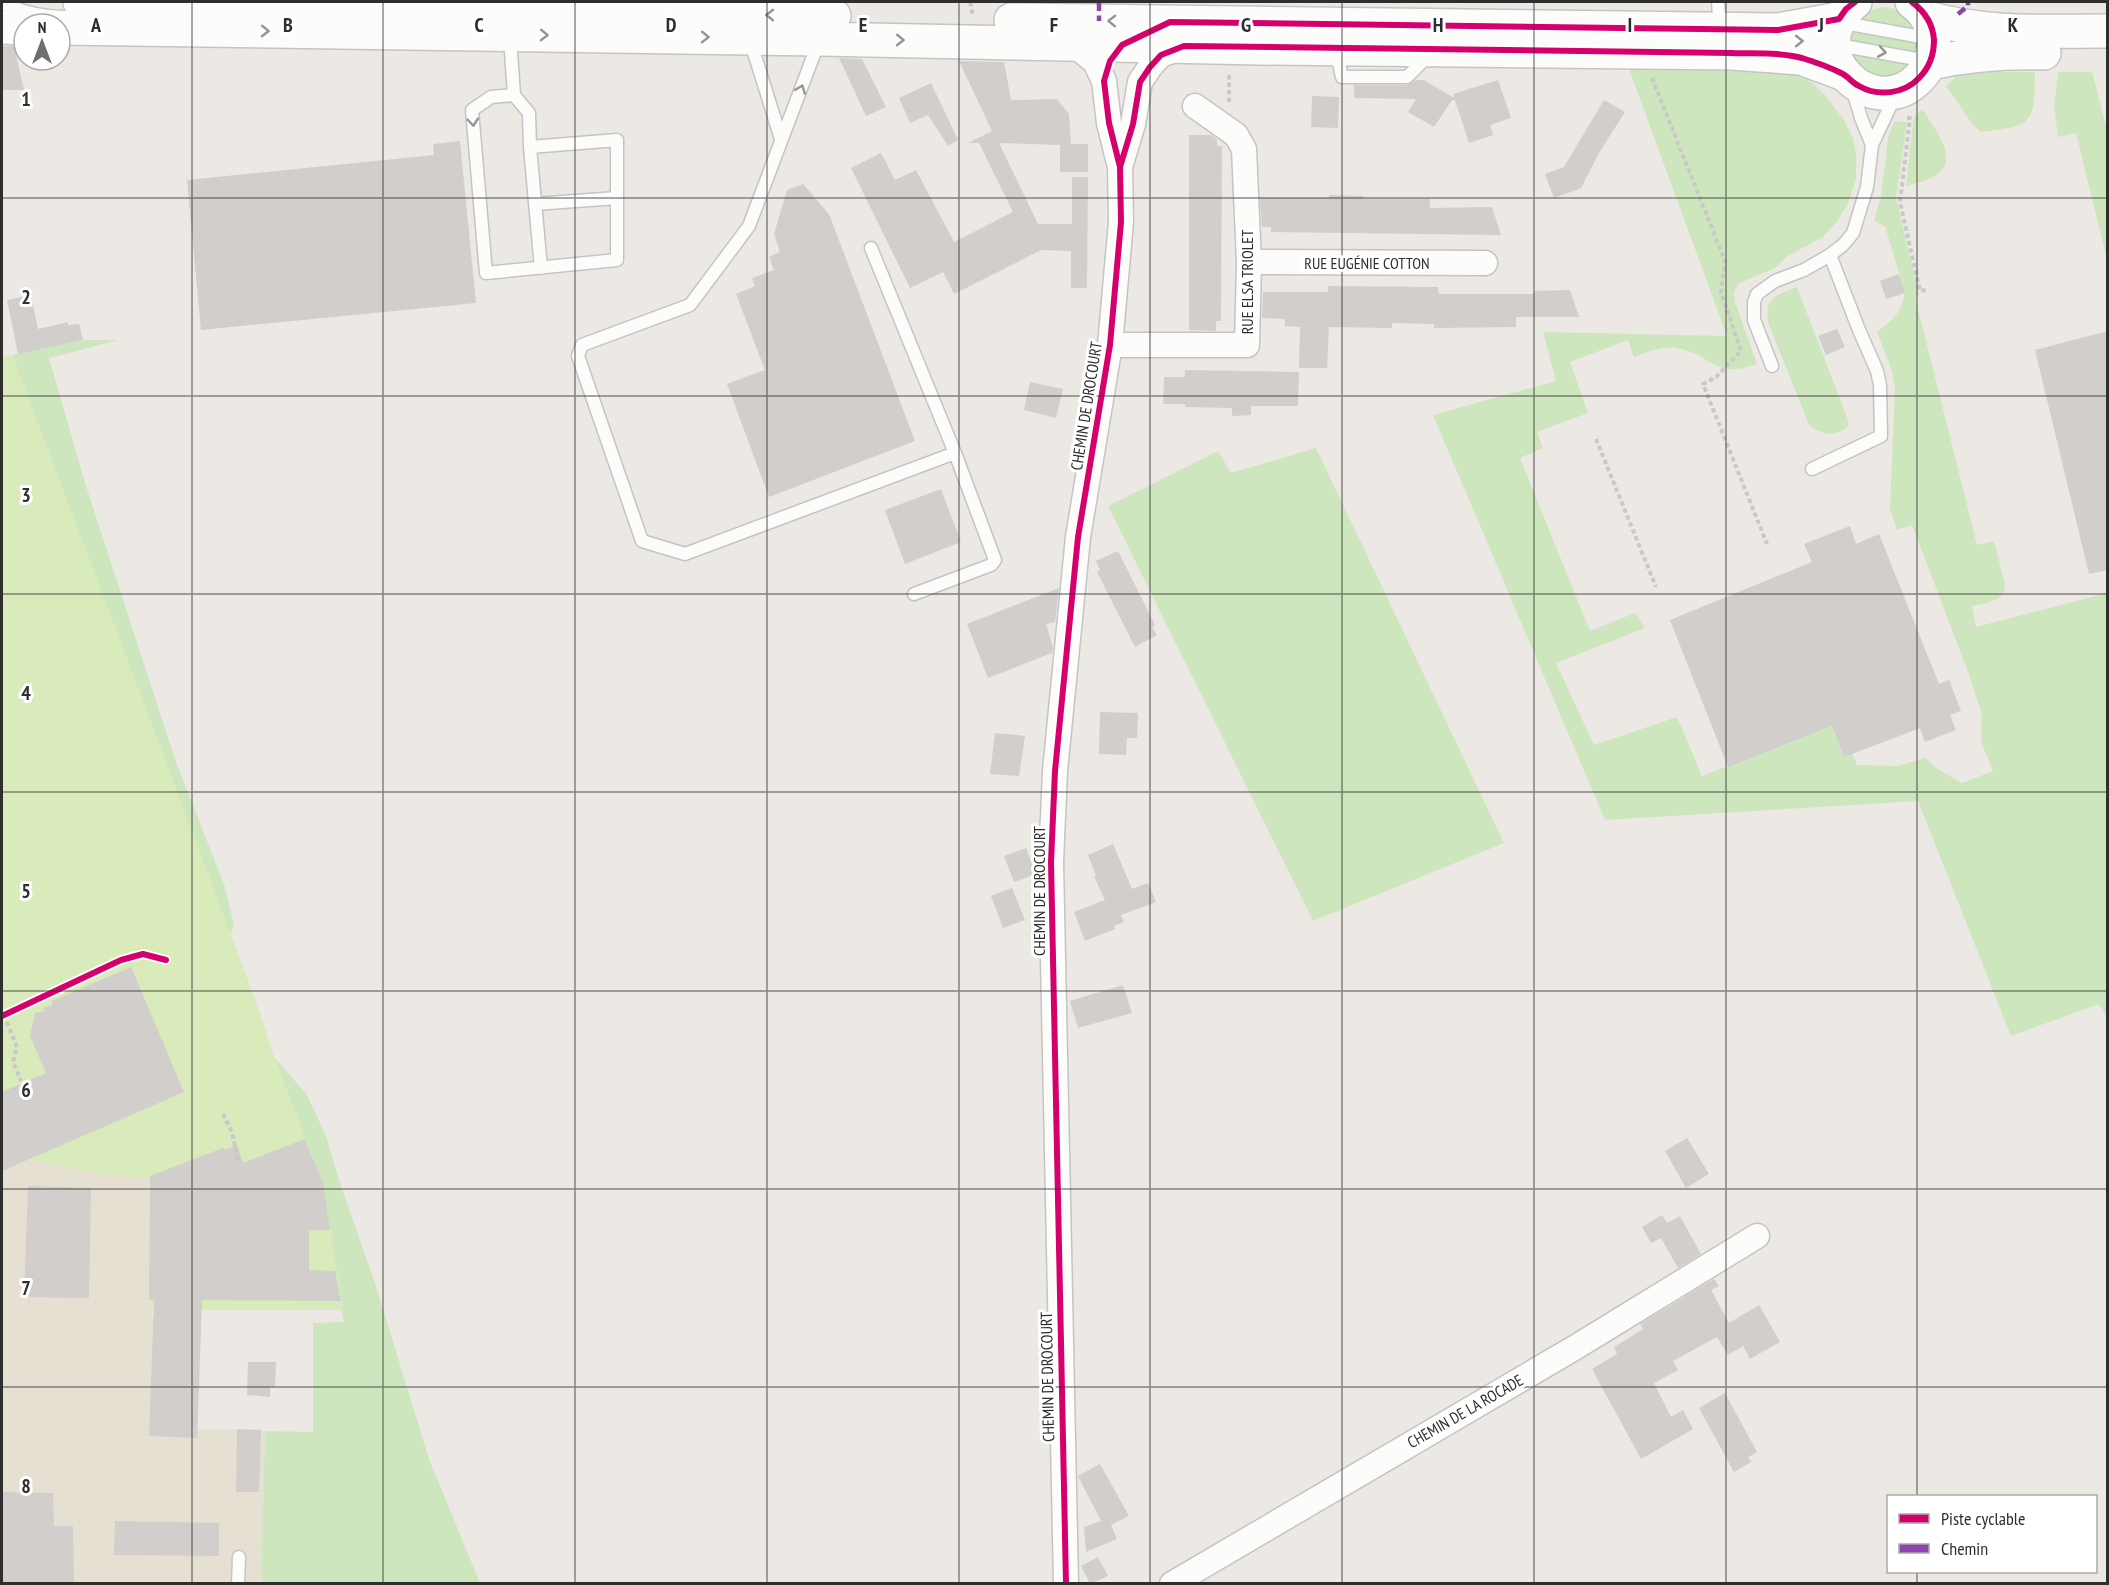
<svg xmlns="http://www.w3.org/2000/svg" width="2109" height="1585" font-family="'PT Sans Narrow',sans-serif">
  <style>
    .education { fill: #e6e0d3 }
    .green { fill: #cee6be }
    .pitch { fill: #d9eabb }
    .building { fill: #d1cecb }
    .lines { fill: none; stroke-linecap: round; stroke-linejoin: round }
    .service-casing { stroke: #c5c4c5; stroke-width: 15 }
    .minor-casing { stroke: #c5c4c5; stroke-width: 27 }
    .secondary-casing { stroke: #c5c4c5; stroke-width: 36 }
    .path { stroke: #c9c9c8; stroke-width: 4; stroke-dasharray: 4.5 3; stroke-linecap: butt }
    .service { stroke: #fcfcfb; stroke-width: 12 }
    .minor { stroke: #fcfcfb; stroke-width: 24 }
    .secondary { stroke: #fcfcfb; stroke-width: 33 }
    .quiet { stroke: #8e44ad; stroke-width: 4.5; stroke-dasharray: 9 4.5; stroke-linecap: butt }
    .cycleway-casing { stroke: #fff; stroke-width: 10 }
    .cycleway { stroke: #d6006c; stroke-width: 6 }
    .oneway { stroke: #959594 }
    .grid { fill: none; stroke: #2e2e2e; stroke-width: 1.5; stroke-opacity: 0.55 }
    .labels { text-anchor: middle; stroke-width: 6; stroke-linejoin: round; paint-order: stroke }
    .street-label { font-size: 16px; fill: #2e2e2e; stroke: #fff }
    .grid-label { font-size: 20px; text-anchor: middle; font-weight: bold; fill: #2e2e2e; stroke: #fff; stroke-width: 6; stroke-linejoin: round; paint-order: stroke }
  </style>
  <rect width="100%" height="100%" fill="#ece8e4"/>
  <path class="education" d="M29 1159 108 1176H150L149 1300 153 1320H201L198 1429 265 1431 261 1583H2V1171Z"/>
  <path class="green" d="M1887 7 1906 14 1917 29 1858 18C1867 10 1875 8 1887 7Z
    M1851 31 1921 44 1919 53 1849 40Z
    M1849 54 1914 66 1905 75 1872 79Z
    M1629 69 1800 71 1825 95 1844 120 1853 138 1856 155V179L1848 203 1836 223 1822 238 1789 255 1775 268 1738 284 1734 292 1735 302 1757 364C1711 380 1714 354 1676 348 1662 346 1648 352 1634 357L1628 340 1570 362 1588 413 1537 432 1543 448 1520 458 1590 631 1635 613 1645 628 1556 663 1594 745 1677 717 1702 776 1832 726 1844 757 1852 754 1857 765 1898 766 1925 758 1936 768 1962 783 1993 771 1981 742 1982 715 1967 669 1912 525 1897 530 1890 509 1895 386 1891 368 1877 332 1894 318 1901 307 1905 293 1885 226 1874 221 1881 197 1888 138 1894 121 1907 122 1896 198 1919 295 1915 297 1977 545 1994 541 2005 584C2006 602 1985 603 1972 606L1976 627 2107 593V1017L2099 1004 2011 1036 1918 801 1605 820 1433 415 1556 381 1543 332 1727 336Z
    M1961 72H2035C2034 124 2034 126 1981 132L1973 125 1946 86Z
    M2058 72H2092L2107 130V260L2076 133 2058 137 2054 107Z
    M1923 110C1948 148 1966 173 1906 186L1913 122 1915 115Z
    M1797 287 1848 420 1849 425C1838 438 1821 435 1809 425L1768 322C1764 297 1777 295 1797 287Z
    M83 340H119L49 358 86 486 176 762 225 887 234 926 230 935 235 949 12 355Z
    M1316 448 1504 843 1313 921 1108 506 1218 451 1231 473Z
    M274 1057 307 1095 326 1136 340 1183 376 1286 429 1459 480 1583 261 1584 265 1431 313 1432V1323L344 1322 335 1271 305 1139Z"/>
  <path class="pitch" d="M12 355 167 764 260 1013 274 1057 323 1183 343 1310H151L149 1300 150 1177 108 1176 29 1159 2 1171V357Z"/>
  <path class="building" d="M2 46H14L24 90H2Z
    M839 58 862 59 886 107 866 116Z
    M959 61 1004 62 1011 100 1057 99 1069 114 1071 144H1088V172H1060V145L999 143 1038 224H1072V177H1088L1087 288H1071V251L1041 250 954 294 943 272 910 288 851 168 881 153 895 180 916 170 954 242 1013 212 979 143H968L992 131Z
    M1416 80H1424L1454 98 1453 94 1498 80 1511 118 1490 125 1493 135 1469 143 1455 100H1452L1434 127 1408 112 1416 99 1354 98V85H1407Z
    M931 83 958 140 948 146 928 115 910 123 899 98Z
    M1312 96 1339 97 1338 128 1311 127Z
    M1604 100 1625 112 1599 153 1581 188 1554 198 1545 174 1564 167Z
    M1189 135H1211L1217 139V146H1222L1221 321H1216V331L1189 330Z
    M460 141 476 303 201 330 187 180 434 155 433 144Z
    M803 184 829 214 915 441 769 497 727 384 765 370 736 294 755 286 752 278 774 270 769 257 780 252 774 234 787 190Z
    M1329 195 1363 196V199H1430V208L1492 207 1501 235 1271 232V227H1262L1260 198H1329Z
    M1899 274 1905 293 1886 299 1880 281Z
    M1328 286 1438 287 1439 294H1534V291L1570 290 1579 317H1516V327L1434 328V324L1392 323V328L1329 327 1327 368H1299L1300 327 1285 326V319L1262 318 1263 292H1328Z
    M31 295 38 329 68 322V325L79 324 83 340 18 354 7 300Z
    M1837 329 1845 347 1826 355 1818 336Z
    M2108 331V570L2089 574 2035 350Z
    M1185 370 1299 372 1298 406H1251V415L1232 416V408L1185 407V404H1163L1164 377H1185Z
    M1030 382 1063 389 1056 418 1024 410Z
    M941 489 961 542 905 564 885 510Z
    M1850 526 1856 544 1879 534 1939 684 1949 680 1961 711 1950 715 1956 730 1925 742 1920 728 1844 757 1832 726 1728 767 1670 620 1812 562 1804 544Z
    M1118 551 1155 625 1152 627 1157 635 1135 647 1097 572 1100 570 1096 561Z
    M1059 588 1055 622 1046 624 1053 648 1052 653 988 678 967 624Z
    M1100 712 1138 713 1137 738H1127L1126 755 1099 754Z
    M995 733 1025 736 1019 776 990 774Z
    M1113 844 1132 889 1148 883 1156 902 1121 915 1124 922 1114 926 1115 929 1085 941 1074 912 1105 900 1094 876 1096 875 1088 855Z
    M1026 848 1036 874 1014 882 1004 856Z
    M1012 888 1025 920 1003 928 991 896Z
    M131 967 184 1092 2 1171V1092L46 1073 30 1036 35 1013 44 1011V1008L52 1005V1001Z
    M1123 985 1132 1013 1078 1028 1070 1001Z
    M1687 1138 1709 1174 1686 1188 1665 1151Z
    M305 1139 323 1183 330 1230H309V1270L335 1271 341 1301 202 1300 197 1438 149 1436 154 1300H149L150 1176 223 1148 224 1150 237 1145 243 1163Z
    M28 1186 91 1188 89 1298 24 1297Z
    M1662 1215 1667 1223 1680 1216 1701 1254 1678 1268 1661 1238 1651 1243 1642 1227Z
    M1714 1279 1719 1286 1711 1290 1729 1323 1759 1305 1780 1342 1750 1359 1743 1346 1728 1355 1717 1337 1673 1361 1678 1370 1654 1383 1671 1417 1683 1410 1693 1429 1641 1459 1592 1369 1617 1354 1614 1347 1643 1329 1640 1324Z
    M248 1362H276L275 1387H270V1397L247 1395Z
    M1725 1393 1757 1452 1748 1457 1751 1462 1734 1472 1699 1408Z
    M237 1429 261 1430 259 1492H236Z
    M1100 1464 1129 1516 1111 1525 1117 1539 1086 1552 1084 1527 1101 1521 1078 1476Z
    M2 1492 53 1493 54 1526H73L74 1584H2Z
    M115 1521 219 1523V1556L114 1555Z
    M1098 1557 1108 1576 1090 1584 1081 1566Z"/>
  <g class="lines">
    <defs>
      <path id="service" d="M1718 2 1720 28
        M2 3C22 12 42 17 65 17
        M1844 21 1855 25 1932 39
        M510 37 514 95 529 113 530 147 617 140V260L486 273 472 110 491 97 514 95
        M750 40 781 139
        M819 41 749 226 690 305 582 345 578 356 642 541 685 554 955 453 995 560 991 565 914 594
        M1795 41 1833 44 1916 59 1928 63
        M1336 50 1342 77H1407L1429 55
        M1852 87 1861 118 1872 145
        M530 147 541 268
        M535 204 617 198
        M871 248 955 453
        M1772 366 1754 320V302L1757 294 1775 281 1804 270 1830 255 1843 245 1853 233 1867 187 1872 145 1896 94
        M1812 469 1881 436 1880 385 1877 371 1859 330 1830 255
        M238 1584 239 1557"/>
      <path id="minor" d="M1120 167 1133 124 1140 82 1150 67 1161 55 1183 47
        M1249 262 1485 263
        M1110 345H1247L1249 262 1244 149 1236 135 1195 106
        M1066 1584 1051 862 1055 771 1078 537 1110 345 1121 222 1120 167 1109 123 1104 81 1095 62 1080 50 1066 44
        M1172 1584 1576 1347 1757 1236"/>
      <path id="secondary" d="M80 2 106 4 252 7 834 16
        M1855 2C1795 53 1874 125 1919 78 1927 70 1932 60 1933 50 1936 30 1927 13 1912 2
        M1927 18C1987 35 2046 31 2108 31
        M1011 20 1778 30 1839 19
        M2 27 24 28
        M60 28 820 39 1260 48 1732 53 1801 58 1844 74
        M1930 63C1967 55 2005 52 2044 53"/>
    </defs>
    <use href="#service" class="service-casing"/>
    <use href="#minor" class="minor-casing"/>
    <use href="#secondary" class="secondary-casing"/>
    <path class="path" d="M970 2 973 16
      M1652 78 1725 261 1721 292 1741 351 1716 377 1703 384 1767 544
      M1229 102V73
      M1907 118H1910L1900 202 1920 291 1926 290
      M1596 439 1656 587
      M4 1015 17 1047 13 1062 21 1081
      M223 1114 232 1132 238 1162"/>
    <use href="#service" class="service"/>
    <use href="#minor" class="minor"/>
    <use href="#secondary" class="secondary"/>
    <path class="quiet" d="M1099 2V21
      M1958 14 1968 6V2"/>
    <defs>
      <path id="cycleway" d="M1120 167 1133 124 1140 82 1150 67 1161 55 1184 46 1732 53C1755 54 1780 52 1802 58 1815 62 1829 67 1841 73 1848 76 1852 83 1859 86 1878 97 1904 94 1919 78 1929 68 1934 55 1934 40 1933 24 1924 11 1912 2
        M2 1016 121 960 143 954 166 960
        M1066 1584 1051 862 1055 771 1078 537 1110 345 1121 222 1120 167 1109 123 1104 81 1110 61 1122 45 1170 22 1778 30 1839 19 1846 9 1855 2"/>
    </defs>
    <use href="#cycleway" class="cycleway-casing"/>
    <use href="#cycleway" class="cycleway"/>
  </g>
  <defs><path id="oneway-chevron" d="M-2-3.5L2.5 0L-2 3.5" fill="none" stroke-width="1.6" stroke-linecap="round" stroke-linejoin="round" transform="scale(1.5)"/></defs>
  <g class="oneway">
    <use href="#oneway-chevron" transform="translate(770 15) rotate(-179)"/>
    <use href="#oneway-chevron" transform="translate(1112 21) rotate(-179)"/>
    <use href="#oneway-chevron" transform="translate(265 31) rotate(1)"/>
    <use href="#oneway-chevron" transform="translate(544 35) rotate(1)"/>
    <use href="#oneway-chevron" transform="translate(705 37) rotate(1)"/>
    <use href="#oneway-chevron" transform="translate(900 40) rotate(1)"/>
    <use href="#oneway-chevron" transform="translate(1799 41)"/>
    <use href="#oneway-chevron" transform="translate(1882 52) rotate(10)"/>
    <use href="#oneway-chevron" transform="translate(801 89) rotate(-69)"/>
    <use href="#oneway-chevron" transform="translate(473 122) rotate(85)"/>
  </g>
  <path class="grid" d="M192 2V1584M383 2V1584M575 2V1584M767 2V1584M959 2V1584M1150 2V1584M1342 2V1584M1534 2V1584M1726 2V1584M1917 2V1496M2 198H2108M2 396H2108M2 594H2108M2 792H2108M2 991H2108M2 1189H2108M2 1387H2108M1917 1572V1584"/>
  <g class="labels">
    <g class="street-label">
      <text x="1367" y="269">RUE EUGÉNIE COTTON</text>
      <text transform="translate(1247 282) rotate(-90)" y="6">RUE ELSA TRIOLET</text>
      <text transform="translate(1086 406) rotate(-81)" y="6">CHEMIN DE DROCOURT</text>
      <text transform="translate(1039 891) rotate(-90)" y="6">CHEMIN DE DROCOURT</text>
      <text transform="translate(1047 1377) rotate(-91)" y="6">CHEMIN DE DROCOURT</text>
      <text transform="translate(1465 1411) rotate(-30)" y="6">CHEMIN DE LA ROCADE</text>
    </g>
  </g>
  <g class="grid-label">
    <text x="96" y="32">A</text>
    <text x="288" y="32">B</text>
    <text x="479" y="32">C</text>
    <text x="671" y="32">D</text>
    <text x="863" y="32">E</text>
    <text x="1054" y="32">F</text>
    <text x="1246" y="32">G</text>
    <text x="1438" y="32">H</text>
    <text x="1630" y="32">I</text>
    <text x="1821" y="32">J</text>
    <text x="2013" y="32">K</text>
    <text x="26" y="106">1</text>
    <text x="26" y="304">2</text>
    <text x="26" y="502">3</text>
    <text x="26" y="700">4</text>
    <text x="26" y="898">5</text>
    <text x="26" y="1097">6</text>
    <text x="26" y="1295">7</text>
    <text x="26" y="1493">8</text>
  </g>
  <rect width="2109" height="1585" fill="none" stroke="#2e2e2e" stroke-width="6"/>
  <rect x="1887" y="1495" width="210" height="78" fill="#ffffff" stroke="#ababab" stroke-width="1.5"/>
  <rect x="1899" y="1514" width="30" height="9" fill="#d6006c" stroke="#ababab" stroke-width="1.5"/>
  <text x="1941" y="1525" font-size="18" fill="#2e2e2e">Piste cyclable</text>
  <rect x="1899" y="1544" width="30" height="9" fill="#8e44ad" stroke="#ababab" stroke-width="1.5"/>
  <text x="1941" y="1555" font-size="18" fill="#2e2e2e">Chemin</text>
  <g transform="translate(42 42)"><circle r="28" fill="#ffffff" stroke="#ababab" stroke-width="1.5"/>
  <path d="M0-4.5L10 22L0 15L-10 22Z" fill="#706f6e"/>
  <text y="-9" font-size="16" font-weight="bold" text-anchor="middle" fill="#2e2e2e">N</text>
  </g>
</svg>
